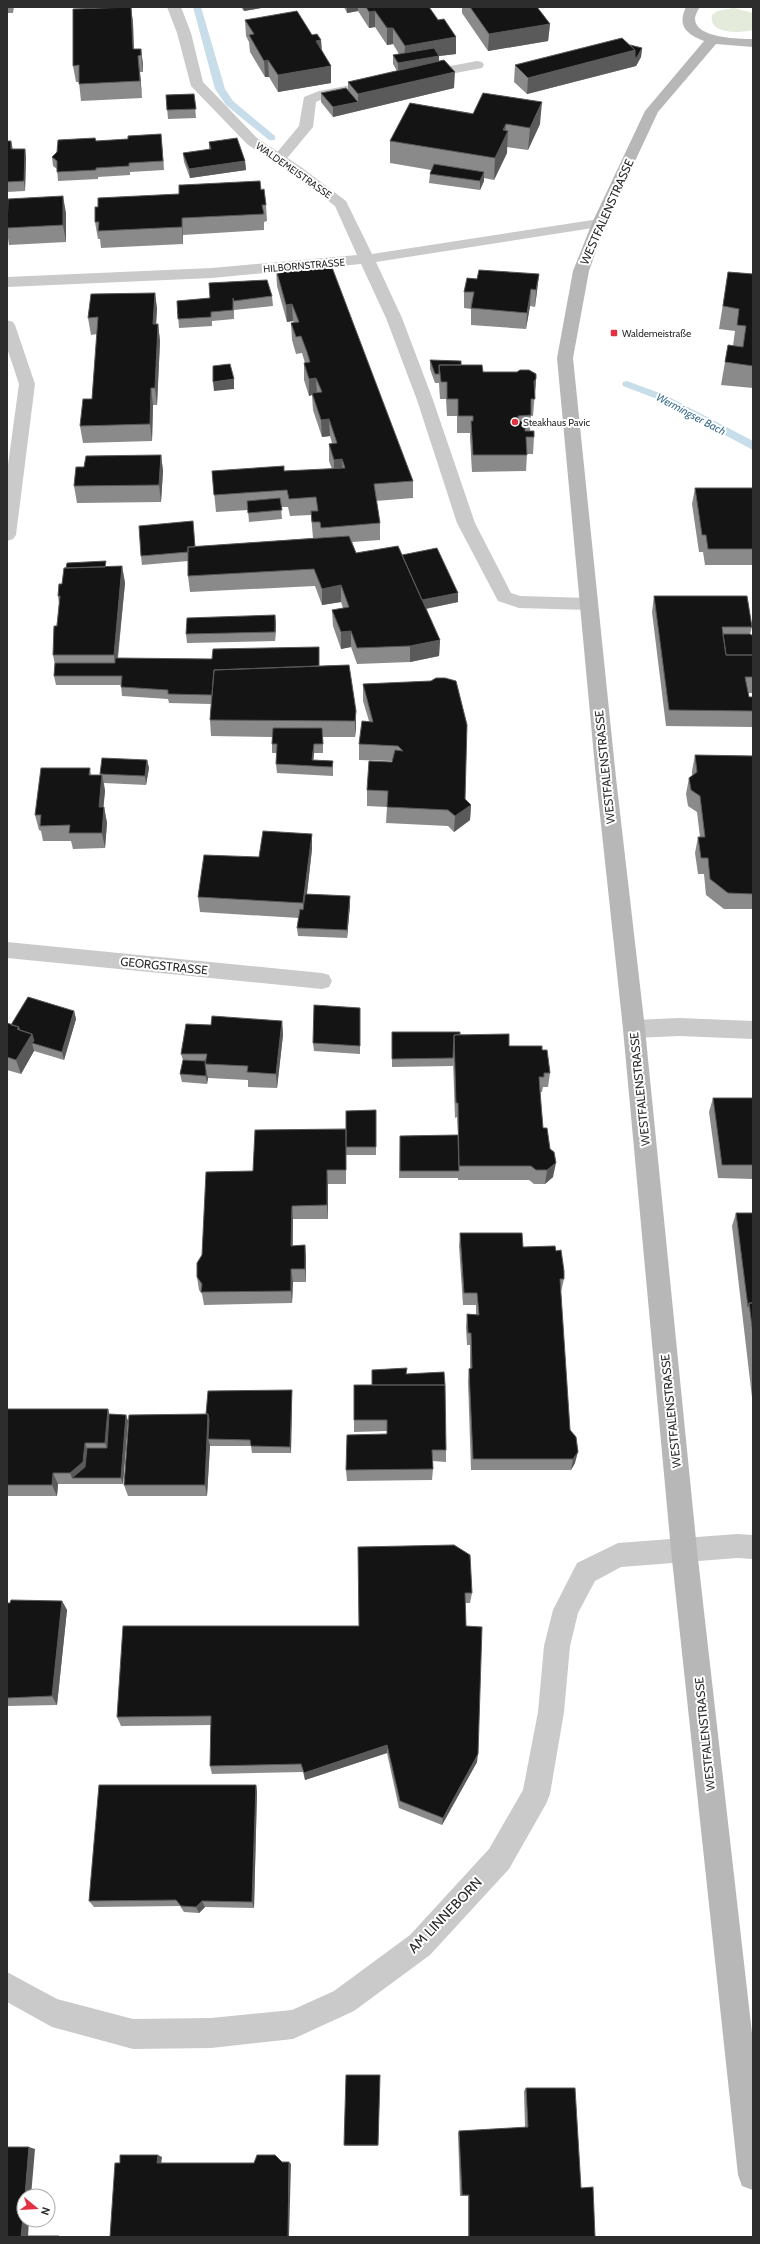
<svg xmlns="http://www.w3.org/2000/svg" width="760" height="2244" font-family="Cabin,sans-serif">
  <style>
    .green { fill: #e4ebdb }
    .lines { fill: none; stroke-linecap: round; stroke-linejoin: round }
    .stream { fill: #c7ddea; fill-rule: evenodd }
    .lane { fill: #cacaca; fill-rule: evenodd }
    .street { fill: #cacaca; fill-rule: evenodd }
    .secondary { fill: #b7b7b7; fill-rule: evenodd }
    .wall { fill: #8a8a8a }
    .shaded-wall { fill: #5a5a5a }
    .building { fill: #141414; stroke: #5a5a5a }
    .poi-dot { fill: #e23241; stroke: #fff; stroke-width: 1.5 }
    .labels { text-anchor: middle; stroke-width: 4; stroke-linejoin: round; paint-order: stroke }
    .far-street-label { font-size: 10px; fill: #2d2d2d; stroke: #fff }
    .far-poi-label { font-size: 10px; fill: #2d2d2d; stroke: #fff; text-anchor: start }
    .far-water-label { font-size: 11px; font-style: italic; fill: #3d6f8d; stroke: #fff }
    .street-label { font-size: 12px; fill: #2d2d2d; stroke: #fff }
    .near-street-label { font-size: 14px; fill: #2d2d2d; stroke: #fff }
  </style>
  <rect width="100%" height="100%" fill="#fff"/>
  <path class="green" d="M734 8 753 13V30C741 33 708 35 712 15L717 11Z"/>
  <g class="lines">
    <path class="stream" d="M193 7H201L225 89 233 101 275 136V140H269L226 105 215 89Z
      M627 381 665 395 753 441V450L657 399 623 386 622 384 623 382Z"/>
    <path class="lane" d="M477 61 482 62 484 65 482 68 424 79 417 75 424 71Z
      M351 85 358 89 356 92 327 97 316 102 313 127 284 162H274L272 159 274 156 299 126 304 97 319 91Z"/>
    <path class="street" d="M167 7H181L191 33 203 82 257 138 301 167 346 201 372 254 599 219 604 220 606 223 604 226 599 227 376 262 402 318 433 400 475 523 511 593 520 596 589 598 595 600 598 604 595 608 589 610 519 608 498 601 457 523 417 400 386 318 361 264 212 278 7 287V277L212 268 357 255 335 206 291 173 247 144 191 86 177 33Z
      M7 320 13 322 15 325 35 384 16 535 13 539 7 541V472L19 384 7 348Z
      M7 942 322 973 329 975 332 981 329 987 322 989 7 958Z
      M679 1018 753 1021V1039L679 1036 634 1038 626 1035 623 1029 626 1023 634 1020Z
      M737 1534 753 1535V1559L737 1558 621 1567 595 1581 578 1613 570 1646 564 1712 550 1794 546 1804 509 1869 430 1955 354 2011 293 2039 211 2048 133 2049 52 2027 7 2002V1972L57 1999 133 2019 211 2018 292 2010 334 1991 410 1935 489 1849 523 1790 538 1712 544 1646 553 1610 577 1563 618 1543Z"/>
    <path class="secondary" d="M686 7H700C698 10 695 15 695 19 695 38 739 39 753 39V47L716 44 658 112 606 223 589 271 573 358 616 778 645 1029 697 1550 753 2042V2190L742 2186 738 2175 671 1550 623 1029 596 778 557 358 573 271 592 223 645 111 704 41C686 34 677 26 686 7Z"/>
  </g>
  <path class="wall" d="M7 7H14L13 13H7Z
    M131 7 133 23 134 49H141L143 65V72H140L142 98 81 101 79 82H76L73 66Z
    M241 7H267L244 11Z
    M344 7H429L438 20 456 37V54L439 56V61L454 88 333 117 321 102V93L348 90V82L397 71 393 64V55L399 54 393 44 387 45 375 27 369 28 358 11 347 13Z
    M462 7H537L550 24 548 41 488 51 462 13Z
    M245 20 312 35 321 40 322 51 331 66V83L278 92 269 77H265L250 52 249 42 246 36Z
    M630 45 642 48 641 57 636 66 527 94 514 82 515 65Z
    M194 94 196 118 168 119 166 95Z
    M410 103 540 124 528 150 507 147V153L494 180 484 178V181L480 190 429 183 430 174 431 170 390 163V141Z
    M161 134 164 170 130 172V175L98 177V179L58 181 57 169 53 166 52 157 57 152 96 141 128 139Z
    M7 141 13 149H25L26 158 25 191 7 192Z
    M209 142 245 161 246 170 190 178 184 162 183 153 209 150Z
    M261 190 266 205 267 221 264 222V230L183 235V244L101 248 100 239H98L95 222Z
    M66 213V242L9 245 7 231V214Z
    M276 269 413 481V498L376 501 380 523V540L352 542 356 553 402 555 458 602 426 609 440 640 439 656 410 662 357 664 351 647 341 649 333 626 332 610 343 608 341 602 322 605 315 586 190 592 188 576V561L142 565 141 556 195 547 313 538 311 515 290 516 288 507H281L282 519 249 522 248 510 216 512 212 471H284L332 469 329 461V444L332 443 330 436 322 437 313 410 312 395 309 396 304 380V363H305L302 353 296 354 292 340 291 323H294L293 321 287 322 277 286Z
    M728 272 753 274V392H752L753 388 721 385 728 345 733 346 735 331 719 329Z
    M539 274 537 291 535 307 530 306 526 329 471 325V309L464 308V292L477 279Z
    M155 293 157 309 156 324H158L160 341 157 405H153L152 441 83 443 80 426 92 399 97 334 91 335 88 318Z
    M272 296 273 306 234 310V308V319L212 321V326L179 328 177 301Z
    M430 360 461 365 483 372 536 379 533 416H531L530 431 534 437 533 454H527L526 471 472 472 470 438V433H457V416H447L446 399H440L439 383H435L430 369Z
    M161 455 163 471 161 502 77 503 74 486 84 467Z
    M695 488H753V565H705L703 552H699L692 504Z
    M122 566 125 583 118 658 320 666 349 665 356 727 355 737H323V753H314L313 760 333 761V776L277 773 276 764 277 753H272V737L211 736 210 720 211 704 169 703 168 699 122 696 121 685H56L54 676 55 665 53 655 59 604 58 596 62 584 107 567Z
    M654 596 752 627 750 634 753 636V693H748L749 697H753V727L666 726 652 612Z
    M275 615 276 624 275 641 187 643 186 634Z
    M363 684 465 799 471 805 470 820 454 832 448 826 386 823 387 807 367 806V790L393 761 359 760V744L369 721 363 701Z
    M695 755 753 756V909H724L706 895 704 874H698L695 853 698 837H700L697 812 688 806 686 794 689 778 692 776V771Z
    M147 760 149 768 146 785 104 783 105 791 103 807H104L107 823 105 848 73 849 71 841H43L41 831 39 830 35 815 90 768 91 775H100Z
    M312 834V849L307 894 350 905 347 938 298 936 297 928 299 918 200 912 198 897 259 857Z
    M360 1008V1054L314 1051 313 1043Z
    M74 1011 76 1019 64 1060 34 1051 21 1074 7 1070V1023L11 1025Z
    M282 1021 283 1035 277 1088 248 1087V1080L208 1078 207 1084 182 1082 180 1074 183 1060 181 1054 211 1025Z
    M392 1032 460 1034 509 1046 542 1050 550 1073 548 1087H543L542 1092H540L543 1128 553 1177 545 1184H534L529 1180H458V1178H399L400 1136 458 1135 457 1117 455 1118 453 1060V1066L392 1067Z
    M713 1098H753V1179L718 1178 709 1112Z
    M376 1110V1155H346V1184H328V1219H293V1246L305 1245 306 1259V1282H293L292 1303 204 1305 202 1294 199 1290 197 1277 202 1255 253 1171 346 1129Z
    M736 1213H753V1406L732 1226Z
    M460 1233 523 1247 556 1251 564 1279 561 1292H560L570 1430 575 1463 571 1470H471L468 1381 469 1369 470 1368V1345H467L466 1327 467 1314 476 1315V1305H463L459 1246Z
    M406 1374 446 1450V1462L433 1461V1469L432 1480 347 1481 346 1470 387 1434V1431L354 1432V1385H372Z
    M292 1390V1396L291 1453H252L251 1446H210V1445L207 1496H128L124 1485 206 1414Z
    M7 1409H108L109 1414 126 1415 128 1421 123 1484H58L57 1496H7Z
    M358 1547 472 1593 470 1603H465L466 1626 477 1762 442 1825 399 1808 387 1753 305 1780 303 1772 212 1774 210 1766 211 1725 121 1726 117 1717 359 1626Z
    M62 1601 67 1610 57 1705 7 1706V1603Z
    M256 1785 257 1792 254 1908 205 1907 199 1913 184 1912 180 1906 94 1907 89 1901Z
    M380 2075 378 2146H345L344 2145Z
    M526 2088 581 2188 595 2237H468V2196H460L458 2133 459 2131 525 2128 524 2091Z"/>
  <path class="shaded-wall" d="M131 7 133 23 134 66 133 49Z
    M243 7H267L244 11Z
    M347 7H358V11L347 13Z
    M375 11V27L369 28V12Z
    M550 24 548 41 488 51 489 34Z
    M387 28H393V44L387 45Z
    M456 37V54L439 56V65L398 72V63L404 61 405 46Z
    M321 40 322 57 316 41Z
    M642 48 641 57 636 66 527 94 528 78 635 50Z
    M141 49 143 65V72L141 55Z
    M138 56 140 72 142 98 140 81Z
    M268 60 269 77H265L264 61Z
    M331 66V83L278 92V75Z
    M455 72 454 88 333 117V107L358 102V94Z
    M542 102 540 124 528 150 530 128Z
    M506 124 505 137 508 131 507 153 494 180 495 158 503 130Z
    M161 134 162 144 164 170 163 161Z
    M11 141 13 150 11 149Z
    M25 149 26 158 25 191 24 181Z
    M245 161 246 170 190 178 189 169Z
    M484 172V181L480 190V181Z
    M63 196 66 213V242L63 225Z
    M182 218 183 235V244L182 227Z
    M539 274 537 291 535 307 536 290Z
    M531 289 530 306 526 329 527 313Z
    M155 293 157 309 155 341 153 324Z
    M292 304 293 321 287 322 286 305Z
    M158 324 160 341 157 405 155 388Z
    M316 378 317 394 312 393V395L309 396V379Z
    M234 379V389L214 391 213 382Z
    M536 379 535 396 533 398 534 381Z
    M151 388 153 405 152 441 150 424Z
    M329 419 330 436 322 437 321 420Z
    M161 455 163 471 161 502 159 485Z
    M342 459 343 476 334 477V460Z
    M122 566 125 583 116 672 114 655Z
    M341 585V602L322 605V589Z
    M458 593V602L419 610V601Z
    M275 615 276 624 275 641Z
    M351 631V647L341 649V632Z
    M440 640 439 656 410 662V646Z
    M356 711V727L355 737V721Z
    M314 744V753L313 766 312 760Z
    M147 760 149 768 146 785 145 776Z
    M102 775 105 791 102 823 99 807Z
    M471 805 470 820 454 832 455 816Z
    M104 807 107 823 105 848 102 833Z
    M312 834V849L304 918 303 903Z
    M350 896V905L347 938V930Z
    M74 1011 76 1019 64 1060 62 1052Z
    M282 1021 283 1035 277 1088 276 1074Z
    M32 1034 35 1044 32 1043 34 1051 21 1074 16 1060Z
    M206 1071 208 1078 207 1084 206 1076Z
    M556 1163 553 1177 545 1184 547 1170Z
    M327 1170 328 1184V1219L327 1205Z
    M292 1206 293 1219 292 1259 291 1246Z
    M305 1245 306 1259V1282L305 1269Z
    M291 1269 293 1282 292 1303 291 1291Z
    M292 1390V1396L291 1453 290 1447Z
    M108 1409 111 1421 109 1454 105 1443Z
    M208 1414 210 1426 208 1439 210 1445 207 1496 205 1485Z
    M126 1415 128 1421 123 1484 121 1478Z
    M85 1443 89 1454 87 1473 72 1478 70 1473Z
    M578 1452 575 1463 571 1470 573 1459Z
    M53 1473 58 1484 57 1496 52 1485Z
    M62 1601 67 1610 57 1705 52 1696Z
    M387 1745V1753L305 1780 304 1773Z
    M478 1754 477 1762 442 1825 443 1818Z
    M256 1785 257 1792 254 1908 252 1902Z
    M202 1901 205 1907 199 1913 196 1907Z
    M29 2147 35 2149 31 2196H25Z
    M158 2155 162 2157 161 2165 157 2163Z
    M289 2162 291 2164 289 2237H288Z
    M24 2208V2220H29L28 2237H21Z"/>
  <path class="building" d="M131 7 133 49H141V55L138 56 140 81 79 84V65L73 66V9Z
    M366 7H429L438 20 444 19 456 37 405 46 393 28H387L375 11 369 12Z
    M470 7H537L550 24 489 34Z
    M297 11 312 35 317 34 321 40 316 41 331 66 278 75 268 60 264 61 249 35 254 34 245 20Z
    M622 38 635 50 528 78 515 65Z
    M630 45 642 48 637 57 635 58V50Z
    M434 48 439 56 398 63 393 55Z
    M444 60 455 72 358 94 348 82Z
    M346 88 358 102 333 107 321 93Z
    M483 93 542 102 530 128 506 124 503 130 508 131 495 158 390 141 410 103 473 114Z
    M194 94 196 109 167 110 166 95Z
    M161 134 163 161 129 163V166L96 168V170L57 172V161L52 157 57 152 58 140 95 138 96 141 128 139V136Z
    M237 138 245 161 189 169 183 153 211 149 209 142Z
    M7 141H11V149H25L24 181 7 182Z
    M434 164 484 172 480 181 430 174Z
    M260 181 261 190 264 189 266 205H262L264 214 182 218V227L98 231 99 222H95V207H98V198L179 194V185H182Z
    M63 196V225L7 228 8 199Z
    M330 262 413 481 374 484 380 523 321 528 320 522H312L311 511H318L316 497 289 499 287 490 214 495 212 471 284 466V471L345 468 342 459 334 460 329 444 337 443 329 419 321 420 312 393 322 392 316 378 309 379 304 363 310 362 307 352 301 336 296 337 291 323 299 322 292 304 286 305 276 269Z
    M479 270 539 274 536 290 531 289 527 313 471 308 474 292H464L467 278 477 279Z
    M728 272 753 274V366L725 362 728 345 743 347 746 326 737 325 739 309 723 306Z
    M267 280 272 296 234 301 233 298V310L211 312V317L178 319 177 301 210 298 209 283Z
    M155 293 153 324H158L155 388H151L150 424 80 426 83 399H92L98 317 88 318 91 294Z
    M430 360 461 361V365H439V374H435Z
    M230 364 234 379 213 382V366Z
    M439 365H482L483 372H517L520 370H529L536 374V379L534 381 535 399H531V415L518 416V421H525V431H534V437H526L527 455H473L471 421H473V416H458V399H447V382H441Z
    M161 455 159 485 74 486 76 467H84L86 456Z
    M695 488H753V549H708L706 535H702Z
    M280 498 282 510 248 513 247 501Z
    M193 521 195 547H188V552L141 556 139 526Z
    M349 536 356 553 398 546 440 640 410 646 357 648 351 631 341 632 332 610 349 607 341 585 322 589 314 569 188 576V547Z
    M437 548 458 593 422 600 402 555Z
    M106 561 105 567 66 568 67 563Z
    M122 566 114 655H53L54 626H57L60 596H58L59 584H62L64 568Z
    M654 596H747L752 627H722L726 655H753V677H745L749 697H753V711L669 710Z
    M275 615V632L186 634 187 618Z
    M723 634H750L753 636V655H726Z
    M319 647V666L214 670 212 695 168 694V690L121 687 122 676H54L55 663H115V658L212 659 213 649Z
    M349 665 356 711 355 721 210 720 214 670Z
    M436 678H445L456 681 467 725 465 799 471 805 455 816 448 810 387 807 388 791 367 790 369 761 392 762 395 750 403 751 398 746 359 744 362 721 373 722 363 684 431 681Z
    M273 728H322L323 744H314L312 760 333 761 332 767 276 764 277 744H272Z
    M695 755 753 756V894L728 893 710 879 708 858H701L698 837H705L700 796 691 790 689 778 697 772Z
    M102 758 147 760 145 776 100 774Z
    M41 768H90L89 775H102L99 807H104L102 833H69L70 825 40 826 41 815H35Z
    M263 831 312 834 303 903 198 897 204 855 259 857Z
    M305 894 350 896 347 930 297 928 300 909 303 910Z
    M28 997 74 1011 62 1052 32 1043 34 1041 32 1034 19 1030V1027L11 1025Z
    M314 1005 360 1008V1046L313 1043Z
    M212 1016 282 1021 276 1074 247 1072 248 1066 205 1064 207 1054H181L186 1024 211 1025Z
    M7 1023 19 1027 17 1029 32 1034 16 1060 7 1057Z
    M392 1032H460V1034L454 1035 453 1058 392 1059Z
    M509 1034V1046H542V1050H547L550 1073H544V1077H539L541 1104 543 1128H547L550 1149 554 1152 556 1163 547 1170H536L531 1166H459L458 1103H456L454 1035Z
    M183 1060 206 1061 205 1064 206 1071V1076L180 1074Z
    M713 1098H753V1165H722Z
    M376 1110V1147H346V1111Z
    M346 1129V1170H327V1205L292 1206 291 1246 305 1245V1269H291V1291L201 1292 202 1284 197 1277V1263L202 1255 206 1172 253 1171 255 1130Z
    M458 1135 459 1171H400V1136Z
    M736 1213H753V1303H749L748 1307Z
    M460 1233H522L523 1247 555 1246 556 1251 561 1250 564 1271V1279H560L570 1430 576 1437 578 1452 573 1459H473L469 1369 472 1368 471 1333H468L467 1314 479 1315 477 1293H464Z
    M749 1303H753V1334Z
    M407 1368 406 1374 444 1372 445 1385H372V1370Z
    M354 1385H445L446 1450H432L433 1469 346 1470 347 1435 387 1434V1420H354Z
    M292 1390 290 1447 251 1446 250 1440 208 1439 209 1420 208 1414H206L208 1391Z
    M7 1409H108L105 1443H85L83 1462 70 1473H53L52 1485H7Z
    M109 1414 126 1415 121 1478H72L85 1467 87 1448H107Z
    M208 1414 205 1485H124L129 1415Z
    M454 1545 470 1555 472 1593H465L466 1626 482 1627 478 1754 443 1818 400 1801 387 1745 304 1773 301 1764 210 1766 211 1716 117 1717 123 1626H359L358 1547Z
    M11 1600 62 1601 52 1696 7 1698V1603H10Z
    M99 1785H256L252 1902 202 1901 196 1907 181 1906 176 1900 89 1901Z
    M346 2075H380L378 2145H344Z
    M526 2088H575L581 2188 593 2187 595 2237H469V2195H462L459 2131 528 2127Z
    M7 2147H29L25 2196H24V2208L21 2237H7Z
    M120 2155H158L157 2163H254L257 2155H275L282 2162H289L288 2237H110L115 2163H120Z
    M25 2236H59V2237H25Z"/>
  <g class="poi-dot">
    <rect x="610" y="329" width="8" height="8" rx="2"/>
    <circle cx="515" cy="422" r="4"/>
  </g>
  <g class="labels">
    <g class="far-street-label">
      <text transform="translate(294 170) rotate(35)" y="4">WALDEMEISTRASSE</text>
      <text transform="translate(304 265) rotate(-5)" y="4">HILBORNSTRASSE</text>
    </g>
    <g class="far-poi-label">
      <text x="622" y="337">Waldemeistraße</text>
      <text x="523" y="426">Steakhaus Pavic</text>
    </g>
    <g class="far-water-label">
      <text transform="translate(691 414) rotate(28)" y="4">Wermingser Bach</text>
    </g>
    <g class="street-label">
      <text transform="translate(607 212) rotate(-66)" y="4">WESTFALENSTRASSE</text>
      <text transform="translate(605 767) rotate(-96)" y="4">WESTFALENSTRASSE</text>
      <text transform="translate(164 966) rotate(6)" y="4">GEORGSTRASSE</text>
      <text transform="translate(640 1089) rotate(-96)" y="4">WESTFALENSTRASSE</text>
      <text transform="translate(671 1411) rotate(-96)" y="4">WESTFALENSTRASSE</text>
      <text transform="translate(705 1734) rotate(-96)" y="4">WESTFALENSTRASSE</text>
    </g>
    <g class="near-street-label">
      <text transform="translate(445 1915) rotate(-46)" y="5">AM LINNEBORN</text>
    </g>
  </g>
  <rect width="760" height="2244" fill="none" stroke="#2d2d2d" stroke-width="16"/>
  <g transform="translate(36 2208) rotate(108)"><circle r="19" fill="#ffffff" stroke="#ababab"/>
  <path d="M0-3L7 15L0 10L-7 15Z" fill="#e23241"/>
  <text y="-6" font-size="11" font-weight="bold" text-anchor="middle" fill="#2d2d2d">N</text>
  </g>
</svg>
